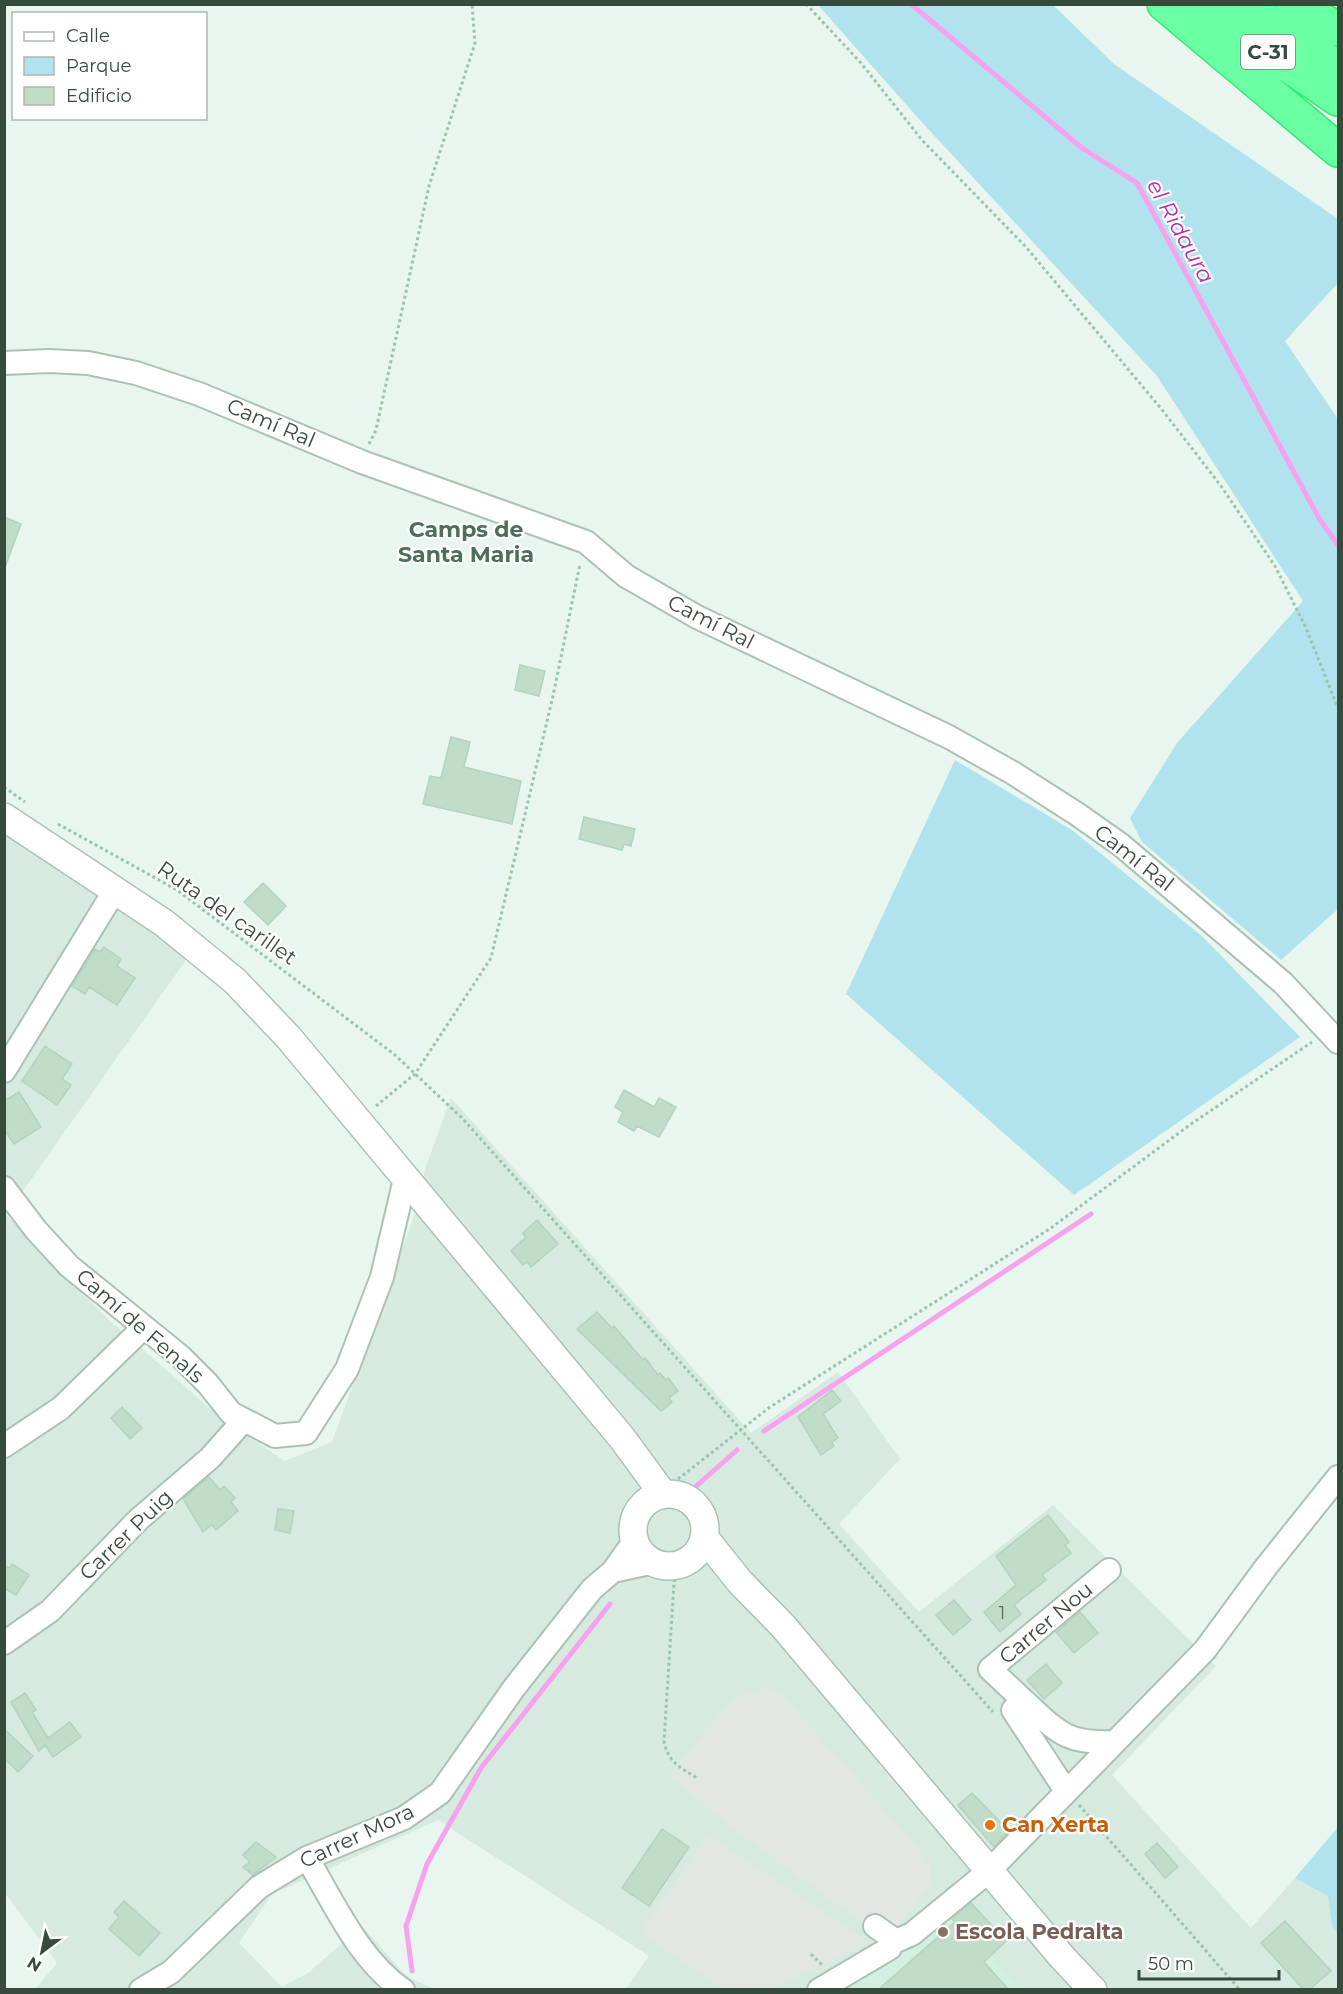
<svg xmlns="http://www.w3.org/2000/svg" width="1343" height="1994" font-family="Montserrat,sans-serif">
  <style>
    .residential { fill: #d7eadf }
    .education { fill: #d2f0df }
    .green { fill: #b0e3ed }
    .parking { fill: #e1e7e3 }
    .lines { fill: none; stroke-linecap: round; stroke-linejoin: round }
    .stream { stroke: #f6a2ec; stroke-width: 5 }
    .building { fill: #c1dcc9; stroke: #b0d4bc; stroke-width: 1.5 }
    .minor-casing { stroke: #abc2b3; stroke-width: 26 }
    .tertiary-casing { stroke: #abc2b3; stroke-width: 30 }
    .motorway-casing { stroke: #2fea70; stroke-width: 36 }
    .path { stroke: #9bc5aa; stroke-width: 3; stroke-dasharray: 3 3; stroke-linecap: butt }
    .minor { stroke: #fff; stroke-width: 22 }
    .tertiary { stroke: #fff; stroke-width: 27 }
    .motorway { stroke: #6bffa3; stroke-width: 33 }
    .food-dot { fill: #e8710a; stroke: #fff; stroke-width: 2 }
    .education-dot { fill: #8d6e63; stroke: #fff; stroke-width: 2 }
    .labels { text-anchor: middle; stroke-width: 4.5; stroke-linejoin: round; paint-order: stroke }
    .number-label { font-size: 18px; fill: #5a6f60 }
    .shield { fill: #fff; stroke: #738177; stroke-width: 1.5 }
    .shield-label { font-size: 20px; font-weight: bold; fill: #374b3d }
    .street-label { font-size: 21px; fill: #374b3d; stroke: #fff }
    .food-label { font-size: 21px; font-weight: bold; fill: #c56008; stroke: #fff; text-anchor: start }
    .education-label { font-size: 21px; font-weight: bold; fill: #785e54; stroke: #fff; text-anchor: start }
    .water-label { font-size: 22px; font-style: italic; fill: #c026ac; stroke: #fff }
    .neighbourhood-label { font-size: 22px; font-weight: bold; fill: #4d6e57; stroke: #fff }
  </style>
  <rect width="100%" height="100%" fill="#e9f6ef"/>
  <path class="residential" d="M5 834 188 957 6 1215 106 1317 222 1419 285 1461 332 1442 414 1216 425 1169 451 1098 751 1433 838 1372 900 1459 839 1524 919 1612 1053 1505 1216 1666 1112 1775 1251 1928 1295 1878 1329 1896 1332 1926 1338 1934V1989H626L649 1956 438 1820 272 1894 239 1943 282 1987 308 1973 362 1926 406 1976 434 1989H35L57 1963 5 1893Z"/>
  <path class="education" d="M947 1913 1023 1989 838 1990Z"/>
  <path class="green" d="M818 5H1053L1114 64 1338 219V283L1285 341 1338 419V909L1281 960 1142 842 1130 818 1177 743 1303 601 1157 376 918 118Z
    M955 760 1072 830 1203 937 1300 1037 1074 1195 846 994Z
    M1338 1827V1934L1332 1926 1328 1896 1295 1878Z"/>
  <path class="parking" d="M763 1687 780 1692 918 1848 930 1867 931 1884 892 1934 874 1931 744 1837 668 1776 732 1700Z
    M708 1835 870 1942 774 1989H724L640 1933Z"/>
  <g class="lines">
    <path class="stream" d="M911 4 1082 148 1137 183 1320 520 1338 545
      M764 1431 1091 1214
      M693 1489 737 1450
      M412 1971 406 1926 427 1864 481 1768 610 1604"/>
  </g>
  <path class="building" d="M4 517 21 524 6 565 4 564Z
    M520 665 545 671 539 696 515 690Z
    M451 737 470 742 464 767 521 781 512 824 423 804 430 776 441 778Z
    M584 817 635 829 631 846 624 844 622 850 579 839Z
    M263 883 286 906 268 925 244 902Z
    M104 947 121 959 117 966 135 978 117 1005 89 987 85 994 72 986 95 949 100 952Z
    M45 1046 72 1064 62 1079 71 1085 57 1105 22 1081Z
    M624 1090 654 1107 659 1098 676 1107 659 1137 637 1126 634 1131 618 1122 623 1112 615 1107Z
    M19 1092 41 1127 14 1144 4 1129V1101Z
    M537 1220 558 1244 531 1267 527 1262 523 1265 511 1251 526 1237 523 1233Z
    M597 1312 612 1328 614 1326 643 1360 645 1358 658 1375 660 1373 666 1380 668 1378 678 1391 669 1398 672 1402 661 1411 577 1329Z
    M832 1390 841 1401 823 1414 838 1438 832 1442 834 1446 821 1455 798 1417Z
    M122 1407 142 1428 130 1439 111 1418Z
    M209 1477 220 1490 224 1486 235 1498 231 1502 238 1511 216 1530 212 1525 203 1532 183 1499Z
    M278 1509 294 1511 290 1533 275 1530Z
    M1048 1515 1069 1542 1065 1545 1071 1553 1042 1575 1046 1580 1014 1605 1021 1614 1000 1632 984 1612 1016 1585 996 1556Z
    M12 1564 29 1575 16 1595 4 1588V1565L9 1568Z
    M954 1600 971 1620 953 1635 936 1615Z
    M1080 1612 1098 1633 1074 1653 1056 1632Z
    M1046 1664 1062 1683 1044 1699 1027 1680Z
    M25 1693 36 1710 32 1712 48 1738 70 1722 81 1737 53 1757 45 1745 39 1751 11 1702Z
    M4 1729 33 1756 18 1772 4 1758Z
    M972 1793 1009 1831 994 1847 958 1805Z
    M662 1829 689 1847 649 1906 622 1888Z
    M256 1842 276 1857 253 1875 243 1867 250 1862 243 1855Z
    M1157 1843 1178 1867 1165 1878 1145 1854Z
    M124 1901 160 1933 139 1956 109 1929 119 1917 114 1912Z
    M971 1903 1006 1941 984 1962 1008 1989H879L955 1922 952 1919Z
    M1285 1921 1331 1971 1310 1989H1303L1261 1943Z"/>
  <g class="lines">
    <defs>
      <path id="minor" d="M4 363 49 361 88 363 136 373 199 394 362 462 586 542 626 576 697 617 949 737 1013 773 1077 814 1121 845 1283 983 1338 1042
        M4 1071 115 890
        M4 1188 36 1230 69 1266 180 1356 208 1384 231 1413 275 1436 306 1433 347 1369 382 1277 405 1179
        M4 1446 61 1408 143 1328
        M613 1571 654 1562
        M4 1643 50 1611 139 1519 210 1458 243 1421
        M1023 1700 990 1669 1109 1570
        M1066 1791 1013 1710 1023 1700C1057 1731 1065 1744 1113 1742
        M307 1858C334 1903 359 1960 403 1990
        M875 1926 896 1941 912 1934 989 1871 1205 1650 1266 1567 1338 1477
        M141 1990 171 1972 259 1887 307 1858 404 1818 440 1793 514 1688 592 1589 613 1571 635 1540
        M819 1990 890 1948"/>
      <path id="tertiary" d="M4 817 164 923 235 981 289 1038 622 1438 663 1494
        M633 1530a36 36 0 1 1 72 0a36 36 0 1 1-72 0Z
        M704 1537 740 1582 783 1626 1062 1957 1093 1990"/>
      <path id="motorway" d="M1164 4 1338 150
        M1198 4 1338 99
        M1242 4 1338 68
        M1293 4 1338 29"/>
    </defs>
    <use href="#minor" class="minor-casing"/>
    <use href="#tertiary" class="tertiary-casing"/>
    <use href="#motorway" class="motorway-casing"/>
    <path class="path" d="M806 4 861 63 922 140 1026 247 1163 411 1221 486 1275 566 1306 628 1338 708
      M369 444 376 430 429 186 475 43 472 4
      M4 787 25 802
      M58 824 177 890 395 1055 462 1118 993 1712
      M376 1106 415 1074 491 958 553 696 580 564
      M678 1479 770 1407 1051 1228 1191 1124 1312 1042
      M675 1567 664 1742C668 1762 681 1768 697 1778
      M1079 1805 1240 1990
      M811 1954 822 1965"/>
    <use href="#minor" class="minor"/>
    <use href="#tertiary" class="tertiary"/>
    <use href="#motorway" class="motorway"/>
  </g>
  <circle class="food-dot" cx="990" cy="1825" r="6"/>
  <circle class="education-dot" cx="943" cy="1932" r="6"/>
  <g class="labels">
    <g class="number-label">
      <text x="1002" y="1619">1</text>
    </g>
    <rect class="shield" x="1241" y="35" width="54" height="34" rx="4.5"/>
    <g class="shield-label">
      <text x="1268" y="59">C-31</text>
    </g>
    <g class="street-label">
      <text transform="translate(271 423) rotate(23)" y="7">Camí Ral</text>
      <text transform="translate(711 622) rotate(27)" y="7">Camí Ral</text>
      <text transform="translate(1134 858) rotate(38)" y="7">Camí Ral</text>
      <text transform="translate(227 913) rotate(35)" y="7">Ruta del carillet</text>
      <text transform="translate(140 1326) rotate(41)" y="7">Camí de Fenals</text>
      <text transform="translate(126 1535) rotate(-44)" y="7">Carrer Puig</text>
      <text transform="translate(1046 1623) rotate(-40)" y="7">Carrer Nou</text>
      <text transform="translate(357 1836) rotate(-25)" y="7">Carrer Mora</text>
    </g>
    <g class="food-label">
      <text x="1002" y="1832">Can Xerta</text>
    </g>
    <g class="education-label">
      <text x="955" y="1939">Escola Pedralta</text>
    </g>
    <g class="water-label">
      <text transform="translate(1181 231) rotate(61)" y="8">el Ridaura</text>
    </g>
    <g class="neighbourhood-label">
      <text x="466" y="537">Camps de<tspan x="466" dy="25">Santa Maria</tspan></text>
    </g>
  </g>
  <rect width="1343" height="1994" fill="none" stroke="#374b3d" stroke-width="12"/>
  <rect x="12" y="12" width="195" height="108" fill="#ffffff" stroke="#afb7b1" stroke-width="1.5"/>
  <rect x="24" y="32" width="30" height="9" fill="#ffffff" stroke="#afb7b1" stroke-width="1.5"/>
  <text x="66" y="42" font-size="18" fill="#374b3d">Calle</text>
  <rect x="24" y="57" width="30" height="18" fill="#b0e3ed" stroke="#afb7b1" stroke-width="1.5"/>
  <text x="66" y="72" font-size="18" fill="#374b3d">Parque</text>
  <rect x="24" y="87" width="30" height="18" fill="#c1dcc9" stroke="#afb7b1" stroke-width="1.5"/>
  <text x="66" y="102" font-size="18" fill="#374b3d">Edificio</text>
  <g transform="translate(42 1952) rotate(212)" stroke="#ffffff" stroke-width="4.5" paint-order="stroke">
  <path d="M0-4.5L10 22L0 15L-10 22Z" fill="#374b3d"/>
  <text y="-9" font-size="16" font-weight="bold" text-anchor="middle" fill="#374b3d">N</text>
  </g>
  <path d="M1139 1970v9h140v-9" fill="none" stroke="#374b3d" stroke-width="3"/>
  <text x="1148" y="1970" font-size="18" fill="#374b3d" stroke="#ffffff" stroke-width="4.5" paint-order="stroke">50 m</text>
</svg>
